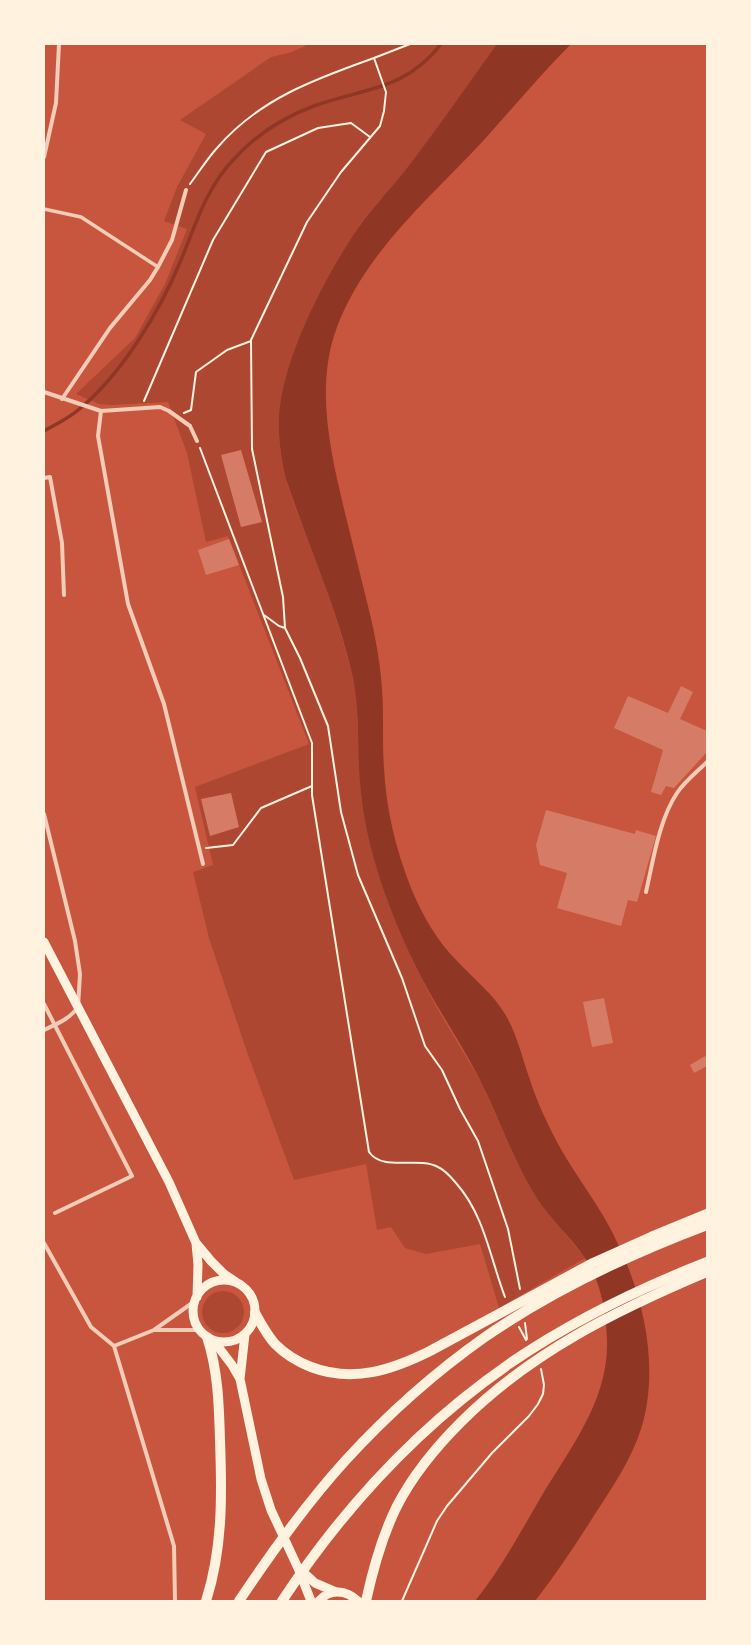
<svg xmlns="http://www.w3.org/2000/svg" width="751" height="1645" font-family="'Roboto Condensed',sans-serif">
  <style>
    .green { fill: #ae4732 }
    .water { fill: #8f3625 }
    .lines { fill: none; stroke-linecap: round; stroke-linejoin: round }
    .stream { stroke: #8f3625; stroke-width: 3.5 }
    .building { fill: #d67c66 }
    .path { stroke: #fff3e0; stroke-width: 2 }
    .pedestrian { stroke: #f1ccb7; stroke-width: 3.5 }
    .minor { stroke: #f1ccb7; stroke-width: 4 }
    .trunk { stroke: #fff3e0; stroke-width: 9 }
    .motorway { stroke: #fff3e0; stroke-width: 10 }
  </style>
  <rect width="100%" height="100%" fill="#c8553d"/>
  <path class="green" d="M306 44H497C470 81 444 120 416 157 399 179 380 199 363 221 320 280 267 386 282 461 287 490 300 519 311 547 328 594 346 643 356 693L361 797 376 864 391 909 414 964 437 1008 481 1082 517 1162 536 1196 549 1214 585 1258 499 1308 480 1244 426 1254 405 1248 391 1227 377 1230 366 1164 294 1180 247 1052 209 938 193 872 213 865 195 787 309 744 228 536 206 542 187 453 168 402 111 405 99 404 76 394 135 338 165 284 187 229 164 221 177 187 206 134 180 120 271 57 292 52 305 46Z
    M202 1312a21 21 0 1 1 42 0a21 21 0 1 1-42 0Z"/>
  <path class="water" d="M497 44H571C540 75 512 109 483 141 429 199 366 251 337 327 315 386 330 450 344 509 351 537 358 566 365 594 373 625 380 657 382 689 384 715 382 742 384 768 386 809 396 850 411 888 422 915 437 941 458 962 474 979 493 994 505 1014 517 1034 522 1058 530 1080 537 1102 547 1123 558 1144 576 1177 601 1207 617 1242 644 1297 660 1369 641 1429 631 1460 612 1488 595 1514 576 1544 557 1573 535 1601H475C501 1569 520 1533 541 1497 570 1448 609 1400 607 1340 606 1311 601 1282 585 1258 570 1236 549 1218 535 1195 512 1158 499 1117 479 1078 459 1039 434 1004 415 965 388 908 365 846 360 783 357 748 360 713 353 678 338 610 308 545 286 479 281 458 278 438 279 416 283 357 328 268 364 220 381 198 401 177 417 155 445 118 470 81 497 44Z"/>
  <g class="lines">
    <path class="stream" d="M44 431C55 425 67 419 77 411 121 376 160 311 181 260 196 224 206 188 234 159 255 136 284 117 314 106 363 88 405 91 441 44"/>
  </g>
  <path class="building" d="M241 450 262 522 241 527 221 455Z
    M229 539 239 565 206 575 198 550Z
    M681 686 693 692 680 719 707 731V752L674 788 666 786 661 795 651 792 663 750 614 728 628 696 668 713Z
    M231 793 239 827 210 836 201 799Z
    M546 810 635 834 636 830 656 836 637 902 628 900 621 926 557 908 567 873 540 865 536 845Z
    M604 998 613 1043 592 1047 583 1002Z
    M705 1056 707 1060V1066L694 1073 690 1065Z"/>
  <g class="lines">
    <path class="path" d="M410 44 374 58 386 92 384 111 380 126 341 172 307 222 251 340 252 449 283 597 285 628 300 658 328 726 341 812 358 875 402 978 425 1046 442 1070 460 1109 478 1141 508 1229 520 1289
      M190 184C199 172 207 159 217 148 259 99 315 79 374 58
      M144 401 213 240 266 152 318 128 351 123 370 137
      M184 413 191 410 196 372 227 350 251 341
      M200 448 312 743V795L369 1152C383 1172 417 1156 438 1167 445 1170 451 1177 456 1183 485 1216 490 1258 505 1297
      M264 615 279 626 285 628
      M206 848 233 845 261 808 312 786
      M525 1323 527 1339
      M519 1327 526 1340
      M402 1601 437 1521 447 1506 492 1453 529 1416 538 1404 543 1394 544 1385 541 1369"/>
    <path class="pedestrian" d="M44 209 81 217 158 267"/>
    <path class="minor" d="M44 157 56 103 59 44
      M44 392 101 411 160 407 169 411 190 426 197 441
      M62 399 110 328 150 280 158 267 172 240 186 190
      M101 411 98 436 128 604 164 704 203 864
      M44 478 50 477 62 543 64 595
      M44 814 75 941 80 974 78 1007C70 1019 56 1024 44 1030
      M646 892C653 861 659 820 677 793 685 781 698 771 707 762
      M44 1004 132 1176 55 1213
      M44 1243 91 1327 114 1346 154 1330 195 1301
      M154 1330H200
      M114 1346 174 1546 175 1601"/>
    <path class="trunk" d="M44 942 169 1182 196 1243 211 1261 224 1274 236 1282
      M196 1243 198 1265 197 1297
      M193 1311a31 31 0 1 1 62 0a31 31 0 1 1-62 0Z
      M245 1334 240 1379 261 1479 271 1510 298 1568 311 1601
      M213 1340 232 1365 240 1379
      M301 1570 315 1583 336 1592
      M319 1601C330 1588 346 1590 358 1601"/>
    <path class="motorway" d="M255 1313C261 1324 267 1335 275 1344 285 1354 298 1362 311 1367 353 1383 392 1370 430 1351L593 1263 651 1237 707 1214
      M206 1601C223 1548 222 1494 220 1440 219 1405 218 1370 207 1337
      M239 1601C271 1553 306 1504 345 1461 387 1415 434 1373 485 1337 553 1290 630 1254 707 1225
      M282 1601C342 1510 418 1427 509 1364 570 1322 638 1289 707 1262
      M366 1601C373 1569 382 1536 397 1506 413 1475 436 1447 461 1422 531 1352 617 1310 707 1272"/>
  </g>
  <rect width="751" height="1645" fill="none" stroke="#fff3e0" stroke-width="90"/>
</svg>
